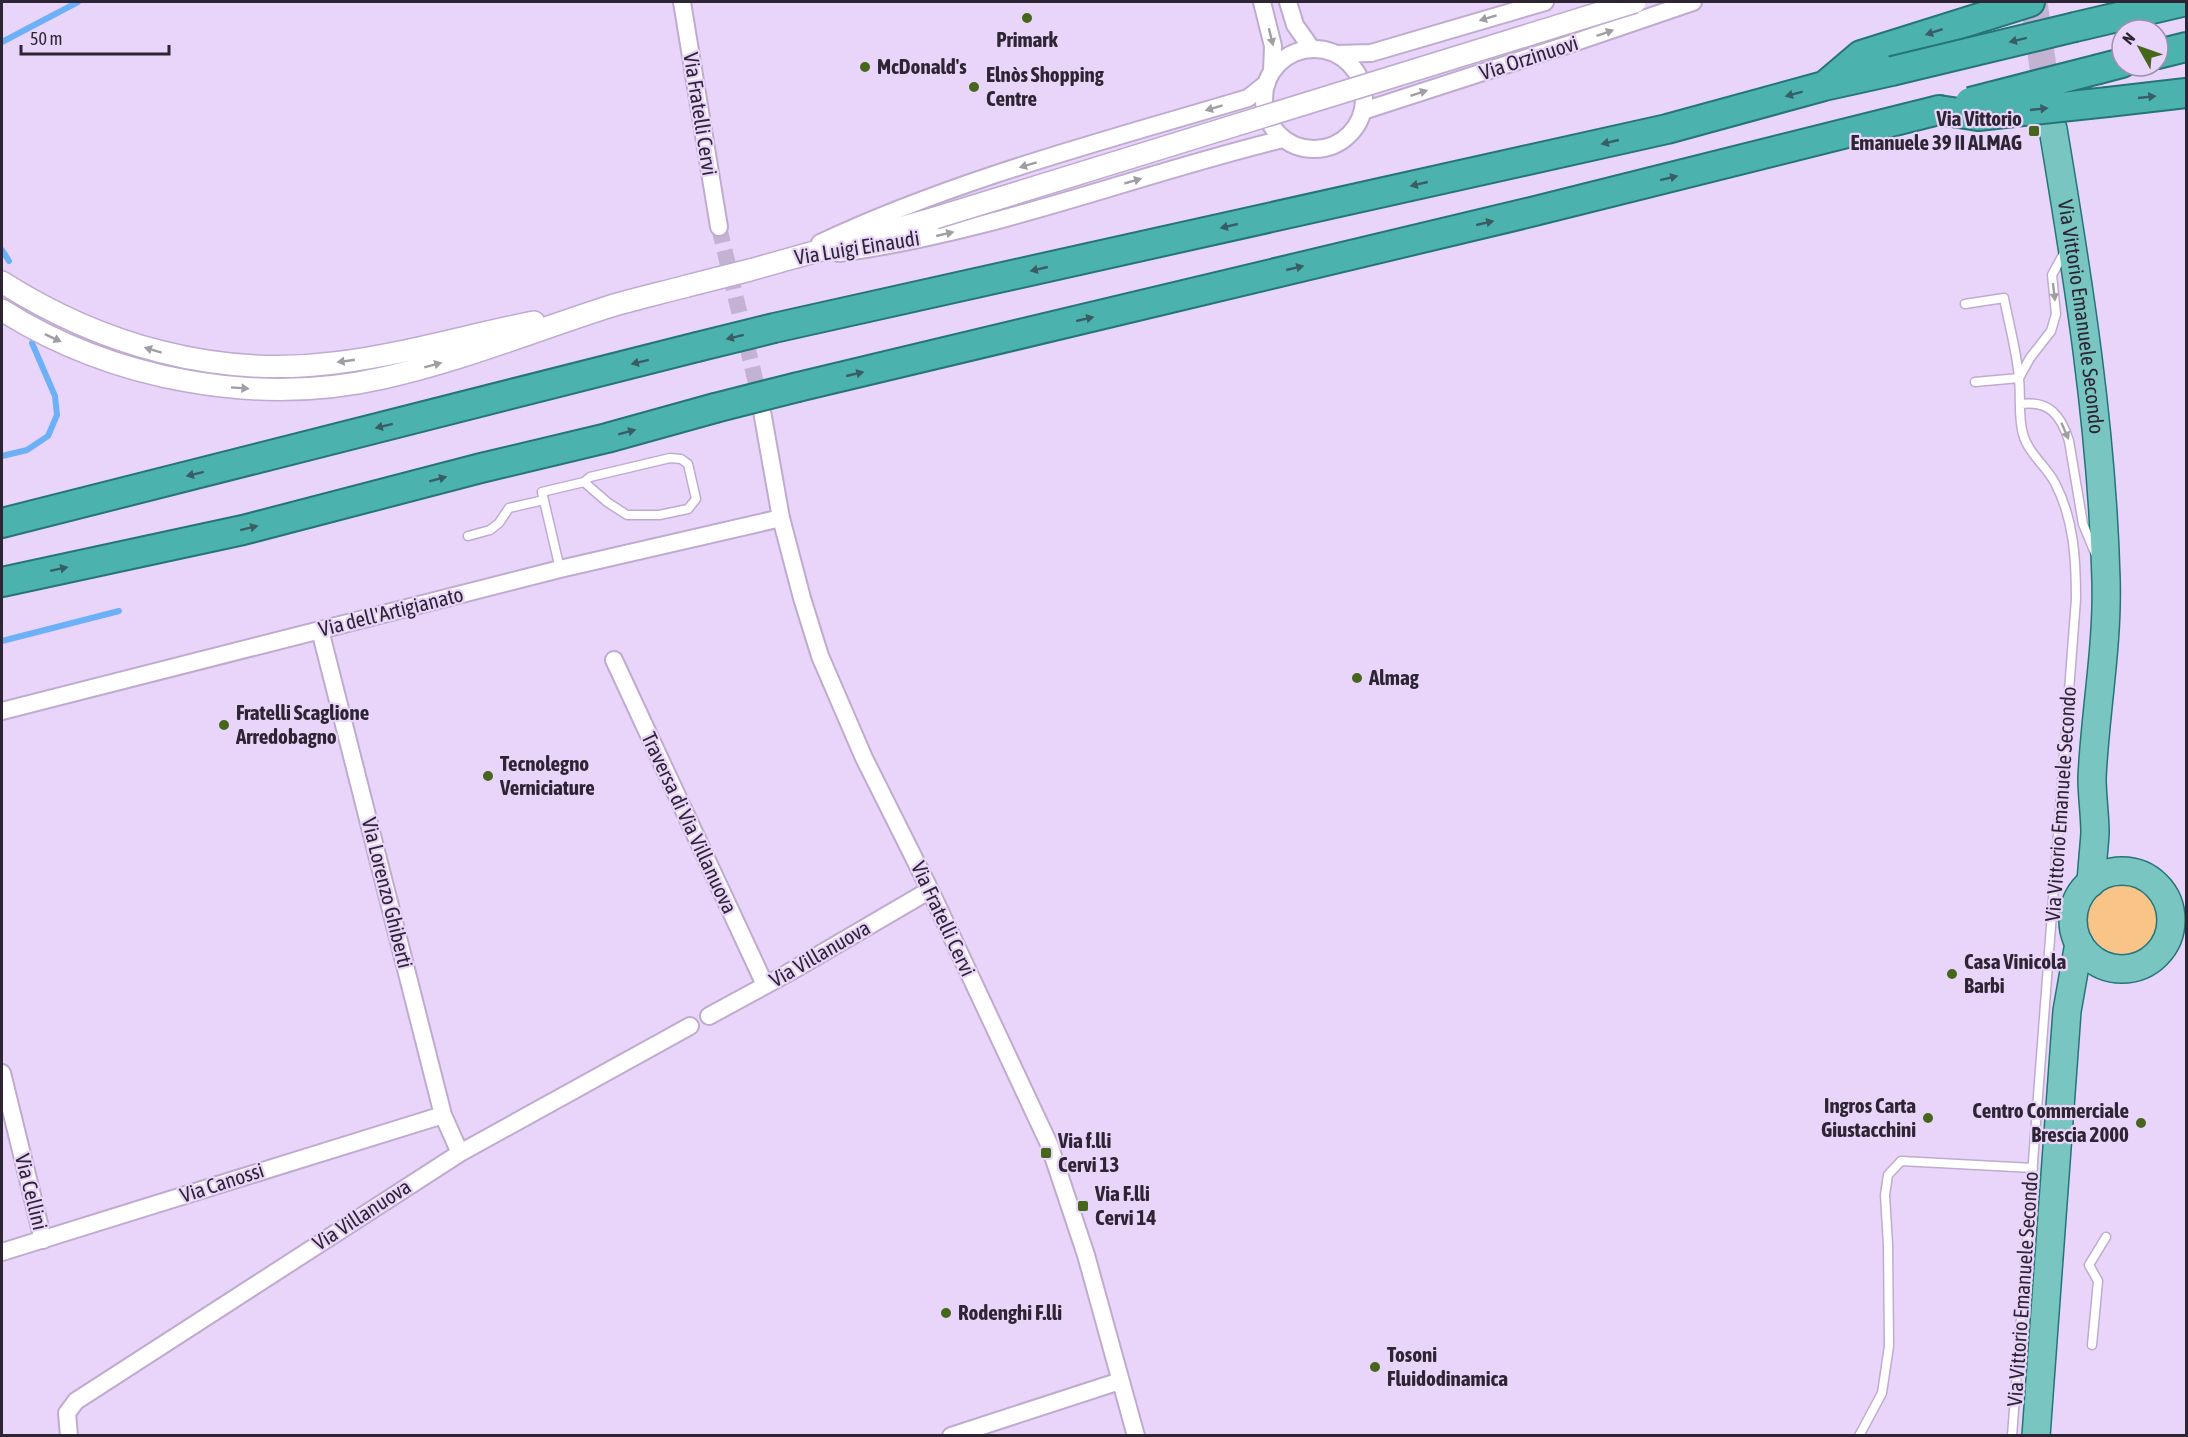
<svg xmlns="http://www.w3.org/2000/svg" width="2188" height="1437" font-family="'Asap Condensed',sans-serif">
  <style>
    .green { fill: #f9c487 }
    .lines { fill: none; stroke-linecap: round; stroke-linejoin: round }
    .stream { stroke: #6cb1f8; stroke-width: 6 }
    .minor-tunnel { stroke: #c4b2d2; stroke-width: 16; stroke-dasharray: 16 8; stroke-linecap: butt }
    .primary-tunnel { stroke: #c4b2d2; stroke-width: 27; stroke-dasharray: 27 14; stroke-linecap: butt }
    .service-casing { stroke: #bfabcf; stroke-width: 11 }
    .minor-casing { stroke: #bfabcf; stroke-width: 20 }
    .tertiary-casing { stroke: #bfabcf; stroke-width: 24 }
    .primary-casing { stroke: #257476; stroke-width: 30 }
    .trunk-casing { stroke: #257476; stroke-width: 32 }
    .service { stroke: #fff; stroke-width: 8 }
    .minor { stroke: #fff; stroke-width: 16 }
    .tertiary { stroke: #fff; stroke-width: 21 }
    .primary { stroke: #79c5c2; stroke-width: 27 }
    .trunk { stroke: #4cb2ae; stroke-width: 28 }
    .tertiary-bridge-casing { stroke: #bfabcf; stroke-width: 24; stroke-linecap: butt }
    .trunk-bridge-casing { stroke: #257476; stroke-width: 32; stroke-linecap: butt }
    .tertiary-bridge { stroke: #fff; stroke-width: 21 }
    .trunk-bridge { stroke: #4cb2ae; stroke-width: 28 }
    .oneway { fill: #a09da3 }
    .oneway2 { fill: #395d64 }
    .poi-dot { fill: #46661c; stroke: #ead5fa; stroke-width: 2 }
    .labels { text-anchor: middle; stroke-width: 4.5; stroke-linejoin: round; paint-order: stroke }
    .poi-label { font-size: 21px; font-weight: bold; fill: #2d2533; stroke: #ead5fa; text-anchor: start }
    .street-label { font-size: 21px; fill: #2d2533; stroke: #ead5fa }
  </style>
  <rect width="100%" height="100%" fill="#ead5fa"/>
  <path class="green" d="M2087 918a36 36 0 1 1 72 0a36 36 0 1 1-72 0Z"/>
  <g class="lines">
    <path class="stream" d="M2 42 78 2
      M2 250 9 261
      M2 456 27 450 48 436 57 415 55 396 32 343
      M2 641 119 611"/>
    <path class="minor-tunnel" d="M719 227 760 400"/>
    <path class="primary-tunnel" d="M2034 2 2048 104"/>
    <defs>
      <path id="service" d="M1965 304 2004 298C2009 325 2017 352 2019 379 2021 397 2018 417 2023 434 2028 453 2046 466 2055 483 2074 519 2076 560 2076 599L2012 1436
        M1975 382 2019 378 2030 358 2051 331 2056 314 2052 275 2065 251
        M2020 404C2049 400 2061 415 2069 441L2083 524 2095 553
        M468 536 490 530 499 523 509 508 544 500
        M560 569 542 492 584 482 607 502 627 515H659L688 509 696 499 688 464 681 459 670 458 590 477 584 482
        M2092 1345 2098 1281 2089 1265 2106 1237
        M1859 1436 1882 1393 1889 1346 1888 1245 1885 1195 1888 1175 1901 1161 2033 1168"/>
      <path id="minor" d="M682 2 719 227
        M1262 2 1273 46 1272 72
        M1288 2 1295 25 1312 49
        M1264 99a50 50 0 1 1 100 0a50 50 0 1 1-100 0Z
        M1336 54 1371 53 1545 2
        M1363 111 1576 42 1693 2
        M820 243C956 179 1104 141 1248 98L1267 83
        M839 253C991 233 1135 175 1283 139
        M760 400 781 518 802 598 820 656 864 758 930 890 1049 1144 1086 1255 1136 1436
        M320 630 443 1115 460 1153
        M614 660 765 985
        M2 711 560 569 781 518
        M709 1016 788 973 930 890
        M2 1073 43 1240
        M2 1252 443 1115
        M69 1436 67 1413 76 1401 460 1153 690 1026
        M951 1436 1120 1381"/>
      <path id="tertiary" d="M750 270 935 218
        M2 282C101 345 217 378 334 363 402 355 468 335 534 322
        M2 310C111 379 256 407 383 378 460 361 533 331 608 307 634 299 661 293 687 286"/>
      <g id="primary">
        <path id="s1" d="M2053 129C2078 278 2102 428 2106 579 2108 646 2095 712 2092 778 2092 796 2095 815 2095 833 2094 849 2092 866 2091 883"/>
        <circle cx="2122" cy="920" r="49"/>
        <path d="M2036 1436 2067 1011 2079 943"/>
      </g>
      <path id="trunk" d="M2075 27 2182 2
        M2158 54 2186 47
        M2099 69 2122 63
        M1828 83 1861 55 2030 2
        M2108 102 2186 93
        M774 328 1667 129 1824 86 1892 71
        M798 387 1531 212 1939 110
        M2 523 697 347
        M2 582 243 530 481 468 607 438 715 408"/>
    </defs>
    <use href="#service" class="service-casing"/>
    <use href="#minor" class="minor-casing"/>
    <use href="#tertiary" class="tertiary-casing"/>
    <use href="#primary" class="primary-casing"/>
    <use href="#trunk" class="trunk-casing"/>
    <use href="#service" class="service"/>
    <use href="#minor" class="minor"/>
    <use href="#tertiary" class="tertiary"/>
    <use href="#primary" class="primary"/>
    <use href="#trunk" class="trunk"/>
    <defs>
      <path id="tertiary-bridge" d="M935 218 1635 2
        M687 286 750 270"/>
      <path id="trunk-bridge" d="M1892 71 2075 27
        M1970 102 2099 69
        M1939 110 1978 116 2108 102
        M697 347 774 328
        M715 408 798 387"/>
    </defs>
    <use href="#tertiary-bridge" class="tertiary-bridge-casing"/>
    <use href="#trunk-bridge" class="trunk-bridge-casing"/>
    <use href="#tertiary-bridge" class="tertiary-bridge"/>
    <use href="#trunk-bridge" class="trunk-bridge"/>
  </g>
  <defs><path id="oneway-solid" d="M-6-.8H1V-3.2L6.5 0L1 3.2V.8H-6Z" transform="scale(1.5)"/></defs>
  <g class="oneway">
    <use href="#oneway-solid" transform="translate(1488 18) rotate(163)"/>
    <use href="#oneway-solid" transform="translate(1605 33) rotate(-19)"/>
    <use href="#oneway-solid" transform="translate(1271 37) rotate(76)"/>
    <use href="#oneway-solid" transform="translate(1419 93) rotate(-18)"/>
    <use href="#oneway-solid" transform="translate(1214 108) rotate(163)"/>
    <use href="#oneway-solid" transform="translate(1028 165) rotate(163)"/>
    <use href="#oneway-solid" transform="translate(1133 181) rotate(-16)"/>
    <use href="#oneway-solid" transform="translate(945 234) rotate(-13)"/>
    <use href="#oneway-solid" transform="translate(2054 292) rotate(83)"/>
    <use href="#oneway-solid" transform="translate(53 338) rotate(25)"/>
    <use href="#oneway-solid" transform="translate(153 350) rotate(-163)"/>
    <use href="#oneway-solid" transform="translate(346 361) rotate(172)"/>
    <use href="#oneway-solid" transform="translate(433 365) rotate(-15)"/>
    <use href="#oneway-solid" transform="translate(240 388) rotate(4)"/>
    <use href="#oneway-solid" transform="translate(2065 431) rotate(66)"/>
  </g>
  <g class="oneway2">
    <use href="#oneway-solid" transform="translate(1934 32) rotate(162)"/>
    <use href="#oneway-solid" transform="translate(2018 40) rotate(166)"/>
    <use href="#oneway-solid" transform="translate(1794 94) rotate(165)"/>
    <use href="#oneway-solid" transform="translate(2147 97) rotate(-6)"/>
    <use href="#oneway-solid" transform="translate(2039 109) rotate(-6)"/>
    <use href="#oneway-solid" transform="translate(1610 142) rotate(167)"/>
    <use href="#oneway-solid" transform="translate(1669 178) rotate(-14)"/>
    <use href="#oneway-solid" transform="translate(1419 184) rotate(167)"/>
    <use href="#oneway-solid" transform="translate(1485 223) rotate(-13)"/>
    <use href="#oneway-solid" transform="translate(1229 226) rotate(167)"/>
    <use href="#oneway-solid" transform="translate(1295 268) rotate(-13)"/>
    <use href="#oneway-solid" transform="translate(1039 269) rotate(167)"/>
    <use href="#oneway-solid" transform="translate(1085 319) rotate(-13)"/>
    <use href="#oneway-solid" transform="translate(735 337) rotate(166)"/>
    <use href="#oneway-solid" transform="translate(640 362) rotate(166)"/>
    <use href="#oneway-solid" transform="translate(855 374) rotate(-13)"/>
    <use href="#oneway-solid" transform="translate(384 426) rotate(166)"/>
    <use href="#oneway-solid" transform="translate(627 432) rotate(-15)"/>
    <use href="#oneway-solid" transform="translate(195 474) rotate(166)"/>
    <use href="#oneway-solid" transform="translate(438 479) rotate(-15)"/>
    <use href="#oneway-solid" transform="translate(249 528) rotate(-14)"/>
    <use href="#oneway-solid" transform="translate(59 569) rotate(-12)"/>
  </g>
  <g class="poi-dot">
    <circle cx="1027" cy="18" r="6"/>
    <circle cx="865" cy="67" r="6"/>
    <circle cx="974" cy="87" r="6"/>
    <rect x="2028" y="125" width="12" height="12" rx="3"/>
    <circle cx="1357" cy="678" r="6"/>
    <circle cx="224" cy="725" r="6"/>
    <circle cx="488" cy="776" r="6"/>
    <circle cx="1952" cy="974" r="6"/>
    <circle cx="1928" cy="1118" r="6"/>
    <circle cx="2141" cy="1123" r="6"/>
    <rect x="1040" y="1147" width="12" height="12" rx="3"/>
    <rect x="1077" y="1200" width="12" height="12" rx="3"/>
    <circle cx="946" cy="1313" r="6"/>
    <circle cx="1375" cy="1367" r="6"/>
  </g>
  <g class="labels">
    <g class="poi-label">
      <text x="1027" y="47" text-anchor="middle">Primark</text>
      <text x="877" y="74">McDonald's</text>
      <text x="986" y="82">Elnòs Shopping<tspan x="986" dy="24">Centre</tspan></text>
      <text x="2022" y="126" text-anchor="end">Via Vittorio<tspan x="2022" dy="24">Emanuele 39 II ALMAG</tspan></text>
      <text x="1369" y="685">Almag</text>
      <text x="236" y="720">Fratelli Scaglione<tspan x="236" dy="24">Arredobagno</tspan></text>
      <text x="500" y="771">Tecnolegno<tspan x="500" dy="24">Verniciature</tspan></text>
      <text x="1964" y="969">Casa Vinicola<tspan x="1964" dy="24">Barbi</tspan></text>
      <text x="1916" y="1113" text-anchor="end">Ingros Carta<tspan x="1916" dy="24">Giustacchini</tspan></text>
      <text x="2129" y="1118" text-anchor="end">Centro Commerciale<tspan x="2129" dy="24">Brescia 2000</tspan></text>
      <text x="1058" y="1148">Via f.lli<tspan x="1058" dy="24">Cervi 13</tspan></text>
      <text x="1095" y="1201">Via F.lli<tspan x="1095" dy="24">Cervi 14</tspan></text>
      <text x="958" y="1320">Rodenghi F.lli</text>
      <text x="1387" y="1362">Tosoni<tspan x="1387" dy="24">Fluidodinamica</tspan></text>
    </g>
    <g class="street-label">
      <text transform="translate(1529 58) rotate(-18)" y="7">Via Orzinuovi</text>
      <text transform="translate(700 114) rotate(81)" y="7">Via Fratelli Cervi</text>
      <text transform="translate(857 248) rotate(-9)" y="7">Via Luigi Einaudi</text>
      <text dy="7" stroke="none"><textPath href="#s1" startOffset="190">Via Vittorio Emanuele Secondo</textPath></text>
      <text transform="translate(391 612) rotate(-14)" y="7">Via dell'Artigianato</text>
      <text transform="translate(2061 804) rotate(-86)" y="7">Via Vittorio Emanuele Secondo</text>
      <text transform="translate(689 823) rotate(65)" y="7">Traversa di Via Villanuova</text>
      <text transform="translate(387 893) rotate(76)" y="7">Via Lorenzo Ghiberti</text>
      <text transform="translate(943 919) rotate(65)" y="7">Via Fratelli Cervi</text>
      <text transform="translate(820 954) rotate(-30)" y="7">Via Villanuova</text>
      <text transform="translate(222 1183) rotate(-18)" y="7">Via Canossi</text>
      <text transform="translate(31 1192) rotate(76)" y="7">Via Cellini</text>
      <text transform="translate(362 1215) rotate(-33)" y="7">Via Villanuova</text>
      <text transform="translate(2023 1289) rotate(-86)" y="7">Via Vittorio Emanuele Secondo</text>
    </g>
  </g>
  <rect width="2188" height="1437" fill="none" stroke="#2d2533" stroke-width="6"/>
  <g transform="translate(2140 48) rotate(310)"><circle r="28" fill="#ead5fa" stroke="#9e8faa" stroke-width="1.5"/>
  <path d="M0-4.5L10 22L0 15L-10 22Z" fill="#46661c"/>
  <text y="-9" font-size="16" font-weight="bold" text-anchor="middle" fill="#2d2533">N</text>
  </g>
  <path d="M21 45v9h148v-9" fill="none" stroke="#2d2533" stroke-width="3"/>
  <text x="30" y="45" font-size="18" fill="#2d2533" stroke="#ead5fa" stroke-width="4.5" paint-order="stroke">50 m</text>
</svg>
